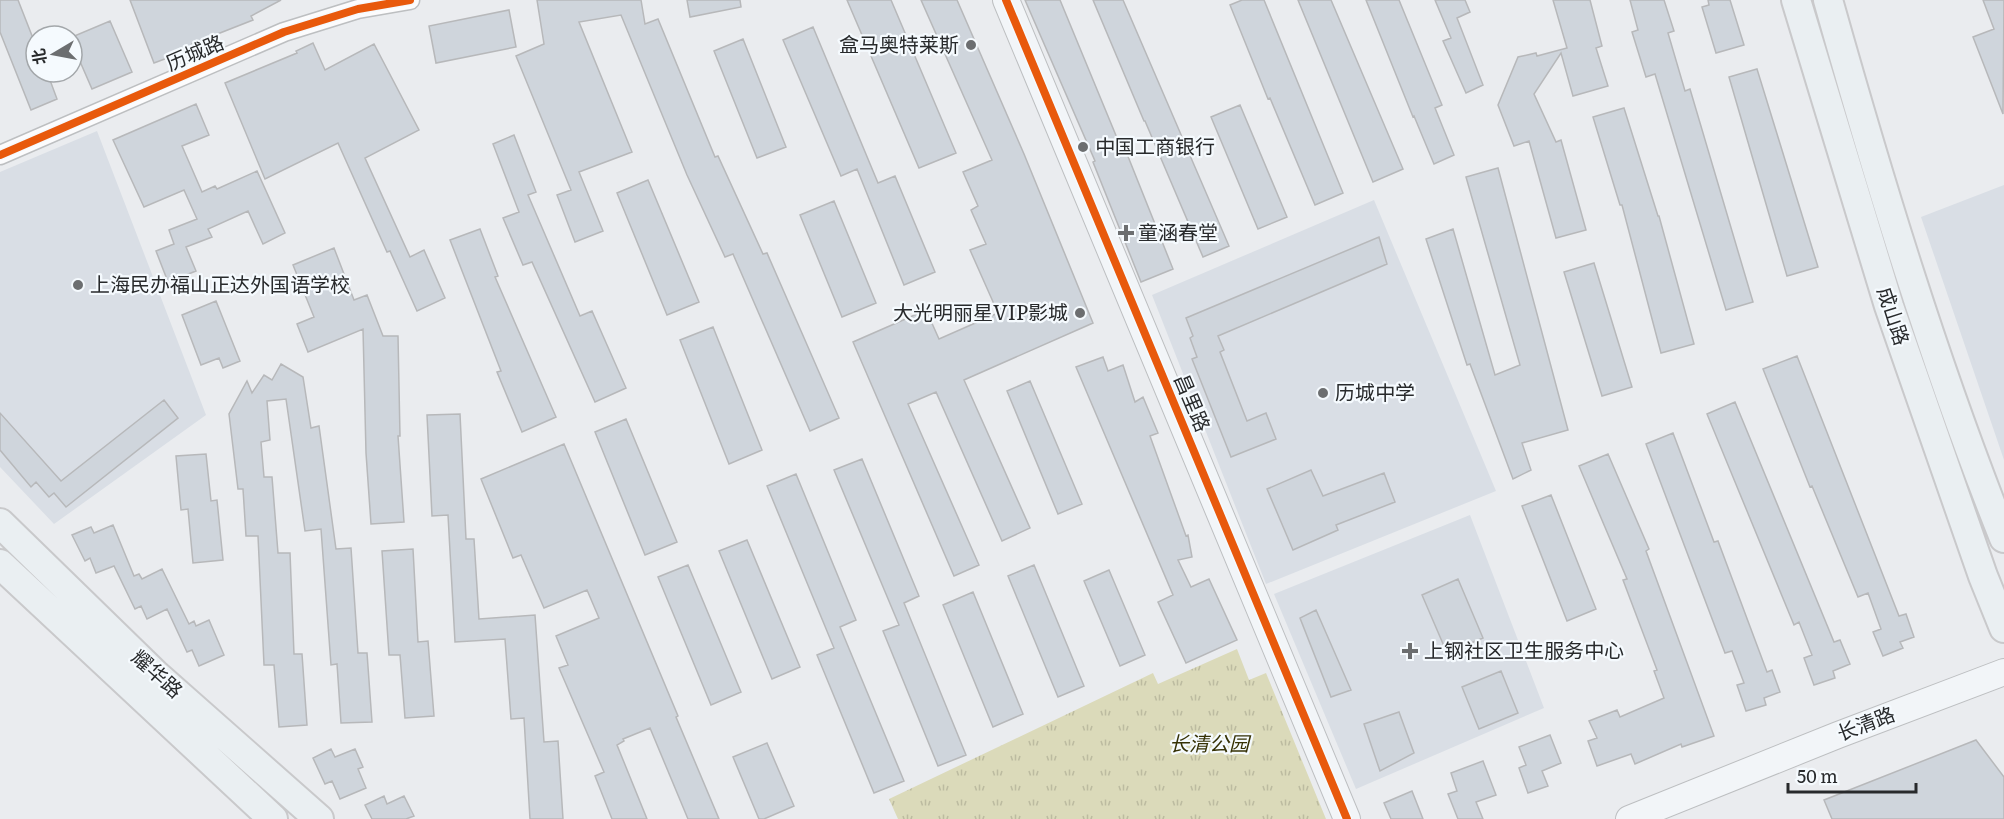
<svg xmlns="http://www.w3.org/2000/svg" width="2004" height="819" font-family="Literata,'Noto Sans SC',serif">
  <style>
    .built { fill: #d9dee5 }
    .grass { fill: url(#grass-tufts) }
    .building { fill: #cfd5dc; stroke: #b7b8ba; stroke-width: 1.5 }
    .lines { fill: none; stroke-linecap: round; stroke-linejoin: round }
    .street-casing { stroke: #bdbfc1; stroke-width: 21 }
    .secondary-casing { stroke: #bdbfc1; stroke-width: 28 }
    .primary-casing { stroke: #c9c9cb; stroke-width: 32 }
    .street { stroke: #fcfcfd; stroke-width: 18 }
    .secondary { stroke: #f2f5f8; stroke-width: 26 }
    .primary { stroke: #eaeff2; stroke-width: 28 }
    .cycleway-casing { stroke: #f5fafe; stroke-width: 11 }
    .cycleway { stroke: #e8590c; stroke-width: 8 }
    .poi-dot { fill: #6c6e70; stroke: #f5fafe; stroke-width: 2 }
    .labels { text-anchor: middle; stroke-width: 4.5; stroke-linejoin: round; paint-order: stroke }
    .poi-label { font-size: 20px; fill: #282a2c; stroke: #f5fafe; text-anchor: start }
    .street-label { font-size: 20px; fill: #282a2c; stroke: #f5fafe }
    .park-label { font-size: 20px; font-style: italic; fill: #353105; stroke: #f5fafe }
  </style>
  <defs>
    <pattern id="grass-tufts" width="24" height="20" patternUnits="userSpaceOnUse" patternTransform="scale(1.5)"><rect width="24" height="20" fill="#dbdaba"/><path d="M3 7l-1-3M5 7V3M7 7l1-3M15 17l-1-3M17 17v-4M19 17l1-3" fill="none" stroke="#bcbba0"/></pattern>
  </defs>
  <rect width="100%" height="100%" fill="#eaecef"/>
  <path class="built" d="M97 131 206 415 54 524 0 467V172Z
    M2004 185V460L1921 217Z
    M1374 200 1496 491 1266 584 1152 295Z
    M1470 515 1544 708 1356 789 1274 594Z"/>
  <path class="grass" d="M1237 649 1249 680 1266 673 1326 819H898L889 799 1153 673 1158 684Z"/>
  <path class="building" d="M0 0H18L36 46V72H47L57 99 31 110 0 32Z
    M130 0H281L251 16 253 20 192 44 194 48 154 63Z
    M537 0H641L645 24 658 19 715 157 718 156 763 254 767 253 839 418 810 431 733 254 725 257 687 175 621 15 579 22 632 152 579 172 603 231 575 242 557 195 571 190 516 56 544 44Z
    M687 0H740L741 7 690 17Z
    M847 0H891L956 153 919 168Z
    M921 0H957L1024 154 1093 323 964 380 1030 528 1002 541 936 392 908 404 979 565 954 576 853 342 926 310 939 339 998 313 970 250 986 244 971 210 978 206 963 172 992 160Z
    M1025 0H1060L1122 150 1125 149 1173 269 1141 282 1093 162 1095 161Z
    M1093 0H1123L1229 246 1203 257 1145 121H1144Z
    M1242 0H1264L1343 193 1315 205 1270 98 1268 99 1230 5Z
    M1298 0H1331L1403 169 1373 182Z
    M1366 0H1399L1442 105 1435 108 1454 155 1434 164 1414 116 1413 117Z
    M1435 0H1465L1470 12 1457 18 1483 85 1466 93 1443 41 1451 38Z
    M1553 0H1590L1602 46 1596 48 1608 86 1573 96 1561 53 1534 94 1556 142 1561 140 1586 230 1556 238 1529 141 1514 146 1498 105 1518 57 1536 53 1537 56 1567 48Z
    M1630 0H1664L1674 31 1668 33 1685 91 1690 89 1753 302 1726 310 1655 74 1646 77 1632 32 1638 30Z
    M1708 0H1730L1744 45 1716 53 1702 7 1709 5Z
    M1983 0H2004L2003 114 1973 37 1994 29Z
    M509 10 516 47 436 63 429 26Z
    M110 21 132 72 92 89 72 43V37Z
    M813 27 878 183 895 176 935 272 904 285 857 169 841 176 783 40Z
    M743 39 786 147 757 158 714 51Z
    M313 43 325 70 374 44 419 130 365 158 410 257 424 250 445 298 417 311 390 251 387 252 338 143 265 179 225 83 297 53 296 51Z
    M1757 69 1818 267 1787 276 1729 77Z
    M196 104 209 135 182 146 202 192 215 186 217 189 257 171 285 233 263 244 248 211 208 229 212 237 186 247 196 271 168 282 156 251 174 244 169 230 197 219 184 190 144 207 113 140Z
    M1240 105 1287 217 1258 229 1211 117Z
    M1624 108 1658 216H1659L1694 344 1661 353 1622 205H1620L1593 117Z
    M514 135 536 192 528 195 580 316 592 311 626 388 595 402 532 262 523 265 503 218 519 212 493 144Z
    M1498 168 1568 430 1522 443 1531 470 1513 479 1470 364 1467 365 1426 239 1453 229 1495 375 1520 365 1466 177Z
    M648 180 699 302 667 315 617 193Z
    M834 201 876 303 842 317 800 215Z
    M480 229 498 276 495 277 556 417 522 432 497 372 501 371 450 240Z
    M1379 237 1387 264 1218 336 1224 350 1220 352 1247 421 1266 413 1276 439 1231 457 1192 359 1197 357 1190 338 1193 336 1186 318Z
    M334 248 354 300 367 295 383 336H398L400 436H398L404 522 371 524 366 453 363 329 308 352 297 324 314 317 293 265Z
    M1594 263 1632 387 1602 396 1564 272Z
    M216 301 240 361 223 368 219 358 201 365 182 315Z
    M713 327 762 450 729 464 680 340Z
    M1797 356 1899 616 1906 614 1914 637 1900 642 1903 648 1883 656 1873 632 1881 629 1868 593 1858 597 1812 486 1810 487 1763 369Z
    M1103 357 1108 371 1123 365 1135 402 1143 397 1158 433 1150 436 1186 536 1188 535 1192 557 1178 560 1191 587 1209 579 1237 640 1186 663 1158 602 1173 595 1076 367Z
    M281 364 303 377 311 428 319 426 336 549 351 548 358 653H367L372 722 341 723 337 664 331 665 321 529 305 531 286 399 267 401 270 440 261 442 264 477H272L278 553H290L294 654H302L307 725 279 727 274 665H264L258 536H246L243 489H238L229 414 247 381 252 393 264 375 272 380Z
    M1030 381 1082 504 1058 514 1007 391Z
    M164 400 178 418 66 507 54 493 49 497 36 482 31 487 0 450V413L61 481Z
    M1735 402 1834 642 1840 640 1850 664 1833 671 1835 678 1814 685 1804 658 1812 655 1799 622 1794 625 1707 414Z
    M460 414 466 539H474L479 619 535 615 544 742 558 741 563 819H530L524 718 511 719 505 639 455 642 448 515 432 516 427 415Z
    M626 419 677 542 645 555 595 432Z
    M1673 433 1714 542 1718 541 1767 672 1772 670 1780 692 1764 698 1766 705 1746 711 1737 685 1744 683 1732 651 1725 653 1646 444Z
    M564 444 678 716 676 717 719 819H688L650 728 623 739 624 741 617 745 647 819H612L595 776 604 772 559 668 568 665 556 636 599 618 587 590 544 608 521 555 513 558 481 479Z
    M206 454 211 501 217 500 223 560 193 563 188 509 181 510 176 456Z
    M1608 454 1649 549 1646 551 1714 736 1682 747 1681 744 1635 764 1631 754 1597 766 1588 741 1597 738 1589 721 1617 710 1620 717 1664 698 1654 671 1657 670 1623 580 1627 579 1579 466Z
    M862 459 919 596 904 603 966 755 938 766 883 631 899 625 834 470Z
    M1311 470 1323 496 1384 473 1395 502 1336 525 1338 530 1293 550 1267 489Z
    M796 474 856 620 840 627 904 781 874 793 817 655 834 648 767 486Z
    M1551 495 1596 609 1567 621 1522 506Z
    M113 525 134 576 139 574 142 579 162 569 189 624 194 621 196 626 209 620 224 655 199 666 192 650 187 652 167 609 147 619 141 606 135 609 114 566 96 573 90 558 85 561 72 535 91 527 94 533Z
    M747 540 800 667 772 679 719 551Z
    M413 549 418 642 428 641 434 716 405 718 400 655H389L382 551Z
    M688 565 741 692 711 705 658 577Z
    M1034 565 1084 686 1058 697 1008 576Z
    M1109 570 1145 655 1120 666 1084 581Z
    M1458 579 1483 638 1447 653 1422 595Z
    M973 592 1023 714 993 727 943 605Z
    M1316 610 1351 690 1331 697 1300 618Z
    M1501 671 1518 713 1479 729 1462 687Z
    M1399 712 1414 753 1380 771 1364 724Z
    M1550 735 1561 763 1542 771 1548 786 1528 793 1519 768 1526 765 1519 747Z
    M1976 740 2004 777V819H1832L1824 800Z
    M767 743 794 806 764 819H759L733 757Z
    M331 749 335 757 355 749 363 767 358 769 366 788 340 799 332 781 325 784 313 758Z
    M1483 761 1496 795 1476 802 1483 819H1458L1448 794 1457 791 1451 773Z
    M1412 791 1423 819H1391L1384 803Z
    M384 796 387 804 404 796 414 816 406 819H372L365 805Z"/>
  <g class="lines">
    <defs>
      <path id="street" d="M0 155 284 32 358 9 410 0"/>
      <path id="secondary" d="M1006 0 1347 819
        M1629 819 1838 735 2004 672"/>
      <path id="primary" d="M1796 0 1889 306 1983 576 2004 628
        M1828 0C1879 181 1934 363 2004 538
        M0 523 155 674 319 819
        M0 564 273 819"/>
    </defs>
    <use href="#street" class="street-casing"/>
    <use href="#secondary" class="secondary-casing"/>
    <use href="#primary" class="primary-casing"/>
    <use href="#street" class="street"/>
    <use href="#secondary" class="secondary"/>
    <use href="#primary" class="primary"/>
    <defs>
      <path id="cycleway" d="M1006 0 1347 819
        M0 155 284 32 358 9 410 0"/>
    </defs>
    <use href="#cycleway" class="cycleway-casing"/>
    <use href="#cycleway" class="cycleway"/>
  </g>
  <g class="poi-dot">
    <circle cx="971" cy="45" r="6"/>
    <circle cx="1083" cy="147" r="6"/>
    <path d="M1123 224h6v6h6v6h-6v6h-6v-6h-6v-6h6z"/>
    <circle cx="78" cy="285" r="6"/>
    <circle cx="1080" cy="313" r="6"/>
    <circle cx="1323" cy="393" r="6"/>
    <path d="M1407 642h6v6h6v6h-6v6h-6v-6h-6v-6h6z"/>
  </g>
  <g class="labels">
    <g class="poi-label">
      <text x="959" y="52" text-anchor="end">盒马奥特莱斯</text>
      <text x="1095" y="154">中国工商银行</text>
      <text x="1138" y="240">童涵春堂</text>
      <text x="90" y="292">上海民办福山正达外国语学校</text>
      <text x="1068" y="320" text-anchor="end">大光明丽星VIP影城</text>
      <text x="1335" y="400">历城中学</text>
      <text x="1424" y="658">上钢社区卫生服务中心</text>
    </g>
    <g class="street-label">
      <text transform="translate(195 53) rotate(-23)" y="7">历城路</text>
      <text transform="translate(1893 316) rotate(72)" y="7">成山路</text>
      <text transform="translate(1192 403) rotate(67)" y="7">昌里路</text>
      <text transform="translate(157 674) rotate(42)" y="7">耀华路</text>
      <text transform="translate(1866 724) rotate(-21)" y="7">长清路</text>
    </g>
    <g class="park-label">
      <text x="1209" y="751">长清公园</text>
    </g>
  </g>
  <g transform="translate(54 54) rotate(260)"><circle r="28" fill="#f5fafe" stroke="#a3a7aa" stroke-width="1.5"/>
  <path d="M0-4.5L10 22L0 15L-10 22Z" fill="#6c6e70"/>
  <text y="-9" font-size="16" font-weight="bold" text-anchor="middle" fill="#282a2c">北</text>
  </g>
  <path d="M1788 783v9h128v-9" fill="none" stroke="#282a2c" stroke-width="3"/>
  <text x="1797" y="783" font-size="18" fill="#282a2c" stroke="#f5fafe" stroke-width="4.5" paint-order="stroke">50 m</text>
</svg>
